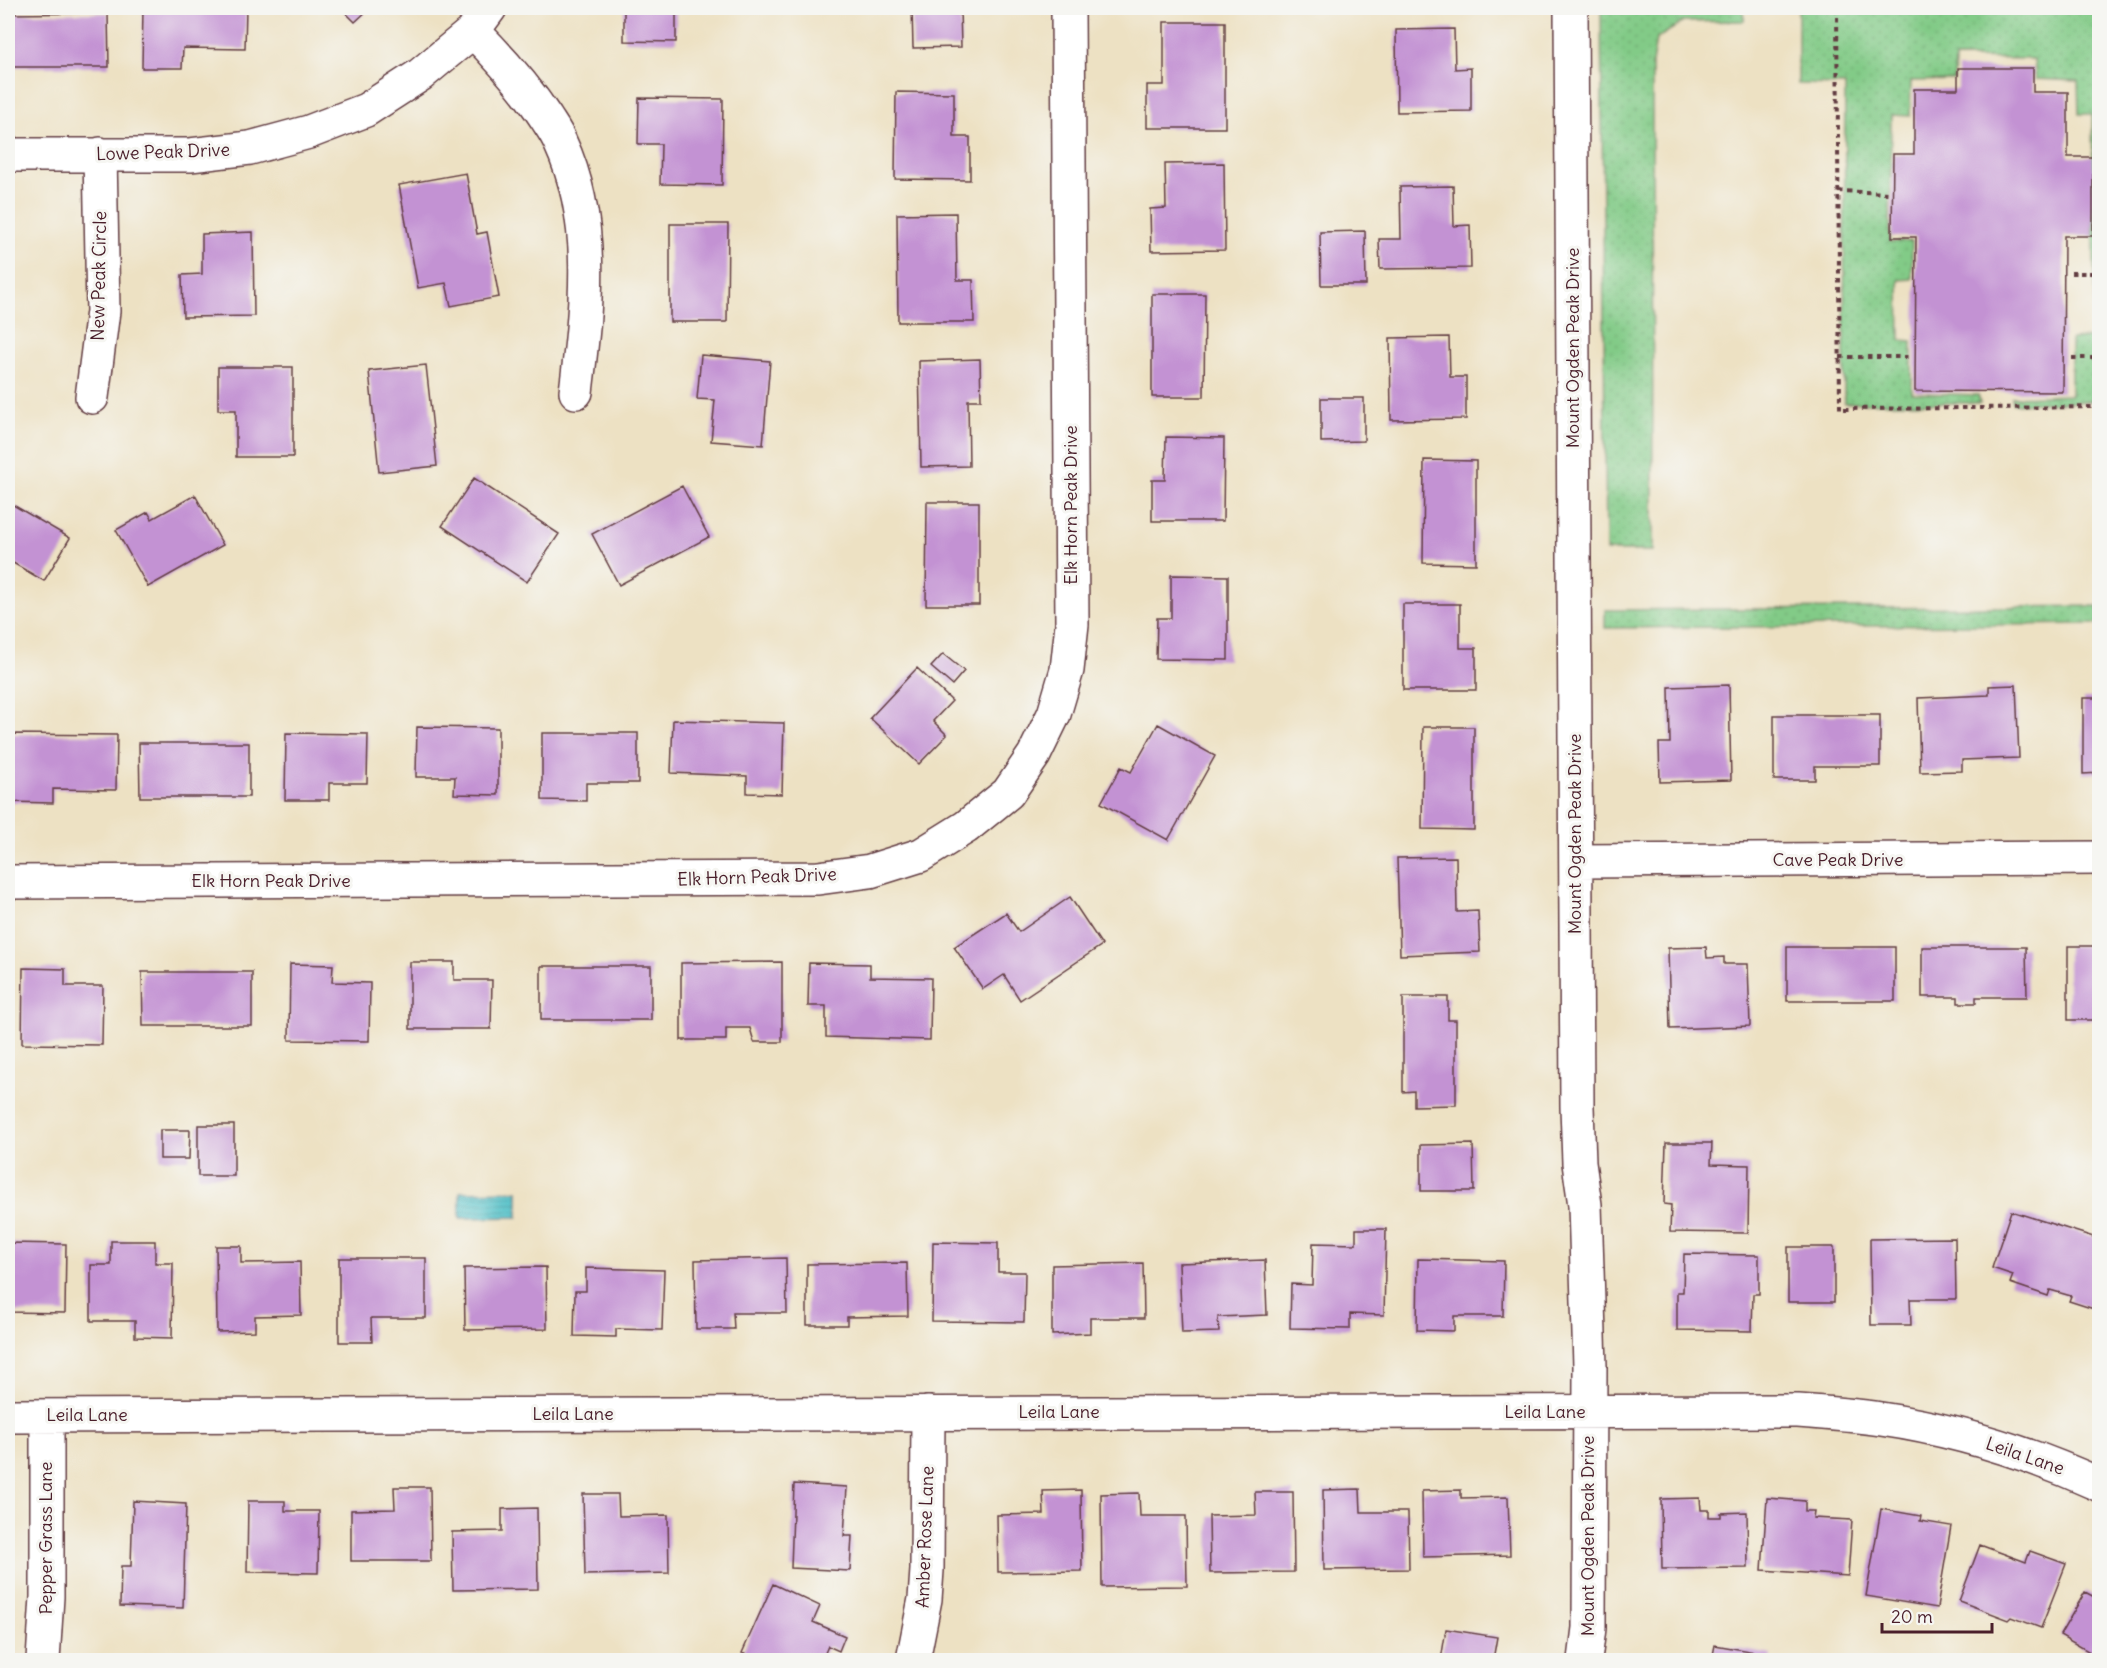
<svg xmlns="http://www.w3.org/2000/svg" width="2107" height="1668" font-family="Delius,sans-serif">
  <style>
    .grass { fill: url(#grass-dots); stroke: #667559; stroke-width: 1.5 }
    .water { fill: url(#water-rules); stroke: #50727c; stroke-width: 1.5 }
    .building { fill: #c392d3 }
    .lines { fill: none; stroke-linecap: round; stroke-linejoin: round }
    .street-casing { stroke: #623c42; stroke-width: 36 }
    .path { stroke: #623c42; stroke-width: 4; stroke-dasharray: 4.5 4.5; stroke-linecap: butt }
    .street { stroke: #fff; stroke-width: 33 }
    .labels { text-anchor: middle; stroke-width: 6; stroke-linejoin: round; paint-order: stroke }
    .street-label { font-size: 18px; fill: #4a1f2b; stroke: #f6f6f2 }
  </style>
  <defs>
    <pattern id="grass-dots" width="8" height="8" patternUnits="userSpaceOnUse" patternTransform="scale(1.5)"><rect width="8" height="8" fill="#82cb87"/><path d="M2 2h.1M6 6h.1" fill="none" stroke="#72ae75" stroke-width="1.8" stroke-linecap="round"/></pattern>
    <pattern id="water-rules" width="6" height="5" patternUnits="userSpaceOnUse" patternTransform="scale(1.5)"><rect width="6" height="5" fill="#57c5cc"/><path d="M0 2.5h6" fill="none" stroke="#4a9fa6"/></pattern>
  </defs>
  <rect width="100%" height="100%" fill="#f6f6f2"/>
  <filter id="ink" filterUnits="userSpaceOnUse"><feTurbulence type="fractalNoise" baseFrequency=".0167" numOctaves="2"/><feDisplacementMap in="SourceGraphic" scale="12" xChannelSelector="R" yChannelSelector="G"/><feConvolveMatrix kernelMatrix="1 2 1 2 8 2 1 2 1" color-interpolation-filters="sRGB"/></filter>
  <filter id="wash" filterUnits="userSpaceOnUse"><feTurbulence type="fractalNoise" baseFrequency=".008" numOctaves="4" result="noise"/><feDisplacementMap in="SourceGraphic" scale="24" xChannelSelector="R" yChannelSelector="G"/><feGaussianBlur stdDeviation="1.35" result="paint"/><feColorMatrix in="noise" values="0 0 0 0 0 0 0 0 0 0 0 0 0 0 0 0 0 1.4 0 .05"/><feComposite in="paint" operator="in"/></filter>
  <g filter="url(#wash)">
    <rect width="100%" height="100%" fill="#ede1c3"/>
    <path class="grass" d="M1601 8H1744V21L1683 22 1656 39 1652 64 1653 551H1606Z
      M1798 8H2099V401L2013 404 2012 397 2071 395V339L2095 338 2092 114H2079L2078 81 2036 79 2034 59 1955 58 1954 80 1911 81 1910 116 1891 115 1890 242 1912 241V279L1899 280 1900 340 1912 341V393L1978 395 1980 403H1844L1845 85 1798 84Z
      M2099 606V624L1605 628V610Z"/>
    <path class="water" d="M518 1191V1217L460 1218V1192Z"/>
    <g id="blocks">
      <path class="building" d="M143 8H246L245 49 183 48 182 68H142Z
        M341 8H370L355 22Z
        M624 8H676V42L624 41Z
        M912 8H960L961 47 913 48Z
        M108 13 109 67H8V14Z
        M1164 22H1225V128H1147V85H1164Z
        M1454 29 1455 69 1471 68V111L1397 112 1396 30Z
        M1958 68H2033V92H2068V157H2093V236H2064L2063 392 1915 391 1916 237H1892L1893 154H1914V89H1958Z
        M896 92 954 93V137H970V180L895 179Z
        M639 98 723 99 722 185 660 184 661 144H638Z
        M1224 163 1225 250 1151 251 1150 209 1166 208 1165 164Z
        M466 173 477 234 487 232 499 297 451 306 446 283 418 288 399 185Z
        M1453 186 1454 226 1470 225 1471 268 1380 269 1379 239H1401L1400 187Z
        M956 213 957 280H973L974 322H898L897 214Z
        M670 224H728L727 322H670Z
        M1365 231 1366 285H1321L1320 232Z
        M253 232 254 316 183 317 182 275 202 274V234Z
        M1152 294H1205L1204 397H1152Z
        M1449 337 1450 377H1466V419L1391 420 1390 338Z
        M701 355 770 361 763 445 711 441 715 400 697 399Z
        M980 359 981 400H968L969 466 921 467 919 361Z
        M426 365 437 466 379 472 369 371Z
        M218 367H293V457H236V410H218Z
        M1321 398H1364V441L1321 442Z
        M1166 437 1224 438 1223 521H1152V480H1165Z
        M1424 460 1476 461V564L1423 563Z
        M474 478 559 534 527 582 442 526Z
        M682 486 709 537 619 585 592 534Z
        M195 495 223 545 148 587 116 530 148 512 152 519Z
        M8 502 70 538 44 581 8 560Z
        M927 502H979V605H926Z
        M1171 575 1228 576V660L1156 659 1157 618H1171Z
        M1403 604H1460V648H1476V690H1403Z
        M943 654 964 671 952 685 931 667Z
        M917 668 952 701 933 721 947 735 919 764 870 718Z
        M1729 685 1731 780 1660 782 1659 743H1670L1669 687Z
        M2016 685 2019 758 1962 760V771L1920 772 1918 698 1989 695V686Z
        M2083 698H2100V773L2083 774Z
        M1774 715H1880V766H1815V780H1774Z
        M673 720 784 723 782 794 747 793V776L671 773Z
        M1158 724 1215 756 1168 840 1101 803 1121 767 1131 772Z
        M417 727 498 728V795L454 794 455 777H416Z
        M1423 727H1474V830L1422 829Z
        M286 733 368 734 367 783H329V800H285Z
        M542 733H638V783H586V801L542 800Z
        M9 734 117 735 116 790 53 789V803L8 802Z
        M139 743H249V797H140Z
        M1456 857 1457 912 1478 911 1480 952 1400 955 1397 858Z
        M1070 897 1102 945 1020 1000 1004 975 983 989 954 947 1006 913 1019 932Z
        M2068 946H2100V1020H2068Z
        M1706 947 1707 958 1724 957V964H1748L1750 1026 1670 1029 1668 948Z
        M1787 947H1895V1001H1787Z
        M1922 947H2026L2027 997H1976V1003H1958V997H1922Z
        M410 962H454V980H492L491 1029H410Z
        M782 962V1042H754L750 1028H726V1040H681V963Z
        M809 963 870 964V977L931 978 930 1040 826 1037V1006H808Z
        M290 964 333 965 332 982 370 983 369 1041 289 1040Z
        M541 966H651V1020H541Z
        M23 968 65 969V986H103L102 1045 22 1044Z
        M142 972H252V1026H143Z
        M1403 997H1448V1020H1456V1105L1414 1106V1091L1403 1092Z
        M198 1125H234V1176H198Z
        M160 1130H190L189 1159H160Z
        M1666 1143H1712L1711 1164 1749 1165 1748 1233 1670 1232 1671 1205 1664 1204Z
        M1473 1144 1474 1191H1421V1145Z
        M2011 1211 2100 1239V1311L2069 1301 2071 1296 2050 1290 2048 1296 2010 1283 2013 1275 1992 1268Z
        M1356 1229H1386L1384 1315 1350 1314V1329L1290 1328 1291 1284 1312 1285 1313 1243 1356 1244Z
        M1955 1238 1956 1299H1910L1911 1325H1871L1870 1239Z
        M111 1241H155V1263H173L172 1338 135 1337V1321H91V1265H111Z
        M933 1242 998 1243V1272H1025L1024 1322 932 1321Z
        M8 1243 66 1244 65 1313 8 1312Z
        M216 1246H241V1263L300 1262 301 1315 255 1316V1331L217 1332Z
        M1788 1247H1834V1302H1788Z
        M1684 1254 1759 1255V1294H1753L1752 1331 1677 1330V1292H1683Z
        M339 1258H426V1318H371L372 1342H339Z
        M786 1258 787 1313H733L734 1329H696L695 1260Z
        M1418 1259 1504 1261 1503 1316H1454V1331L1417 1330Z
        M1265 1260 1267 1315 1218 1317 1219 1332 1182 1333 1179 1263Z
        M907 1263 908 1316 847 1317V1325H807V1264Z
        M1143 1263 1144 1318H1090V1333L1052 1335V1265Z
        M546 1267 547 1329 465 1330 464 1268Z
        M586 1268 664 1270 662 1330 616 1329V1337L574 1336 575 1291H586Z
        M794 1484 847 1487 844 1536H852L850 1571 791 1568Z
        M394 1487H430L431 1561H351V1510L395 1509Z
        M1360 1489 1361 1512H1408L1409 1569 1324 1570 1323 1490Z
        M1081 1490 1082 1571 998 1572 997 1515 1044 1514 1043 1491Z
        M1461 1490V1498L1508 1497 1510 1555 1423 1557 1422 1491Z
        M1255 1492H1293L1294 1572 1210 1573 1209 1516 1256 1515Z
        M1139 1493 1140 1516H1186L1187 1586 1102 1587 1101 1494Z
        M583 1494H618L619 1516 668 1515 669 1573 585 1575Z
        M1700 1498 1701 1510H1709V1517H1721V1513L1747 1512 1748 1568 1662 1569 1661 1499Z
        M1767 1498 1805 1501V1511H1814L1813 1518 1852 1520 1848 1576 1762 1570Z
        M133 1501 186 1504 183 1608 120 1606 121 1566H131Z
        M248 1501H285V1511H319L318 1573 247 1572Z
        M537 1508 538 1589 453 1590 452 1532 502 1531V1509Z
        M1881 1509 1921 1516 1920 1521 1951 1526 1937 1608 1866 1596Z
        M1980 1545 2026 1562 2030 1551 2066 1564 2041 1628 2012 1617 2009 1620 1959 1601Z
        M773 1584 820 1606 813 1622 845 1636 839 1651 828 1646 822 1660H759L742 1653Z
        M2085 1592 2100 1600V1658L2060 1635Z
        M1446 1629 1497 1637 1493 1660H1441Z
        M1715 1645 1772 1655 1771 1660H1712Z"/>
    </g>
  </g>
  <g filter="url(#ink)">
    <use href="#blocks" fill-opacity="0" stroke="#623c42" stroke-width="1.5"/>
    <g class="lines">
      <defs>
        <path id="street" d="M1571 8 1577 1107 1579 1163 1585 1205 1590 1366 1589 1628 1585 1660
          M473 31C501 59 525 86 546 118 551 126 557 134 560 142 597 221 586 309 576 392
          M8 155H190L250 148 309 132 366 110 420 75 473 31 490 8
          M92 397 103 311 100 154
          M1576 861 2100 858
          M8 882 818 878 870 871 921 855 966 827 1008 793 1034 755 1054 714 1067 670 1072 624 1068 8
          M8 1416 1798 1411C1826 1413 1853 1415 1881 1419 1956 1430 2030 1453 2100 1485
          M43 1660 47 1597V1416
          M913 1660 925 1599 927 1570 928 1413"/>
      </defs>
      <use href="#street" class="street-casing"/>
      <path class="path" d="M1837 8 1840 409 2100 407
        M1838 191 1888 193
        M2071 273H2100
        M1840 357H1909
        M2072 358H2100"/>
      <use href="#street" class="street"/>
    </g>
  </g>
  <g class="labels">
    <g class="street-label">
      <text transform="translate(163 152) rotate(-2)" y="6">Lowe Peak Drive</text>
      <text transform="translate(99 276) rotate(-89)" y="6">New Peak Circle</text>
      <text transform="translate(1573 348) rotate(-90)" y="6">Mount Ogden Peak Drive</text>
      <text transform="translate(1071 505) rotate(-90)" y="6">Elk Horn Peak Drive</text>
      <text transform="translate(1575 834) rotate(-90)" y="6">Mount Ogden Peak Drive</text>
      <text x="1838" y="866">Cave Peak Drive</text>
      <text transform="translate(757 877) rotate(-2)" y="6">Elk Horn Peak Drive</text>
      <text x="271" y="887">Elk Horn Peak Drive</text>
      <text x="1059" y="1418">Leila Lane</text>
      <text x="1545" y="1418">Leila Lane</text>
      <text x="573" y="1420">Leila Lane</text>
      <text x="87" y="1421">Leila Lane</text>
      <text transform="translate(2025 1456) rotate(19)" y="6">Leila Lane</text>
      <text transform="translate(1588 1536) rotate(-90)" y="6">Mount Ogden Peak Drive</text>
      <text transform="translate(925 1537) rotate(-88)" y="6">Amber Rose Lane</text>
      <text transform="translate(46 1538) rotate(-90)" y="6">Pepper Grass Lane</text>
    </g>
  </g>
  <rect width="2107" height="1668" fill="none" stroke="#f6f6f2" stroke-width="30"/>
  <path d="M1882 1623v9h110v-9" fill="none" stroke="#4a1f2b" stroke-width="3"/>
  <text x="1891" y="1623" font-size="18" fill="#4a1f2b" stroke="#f6f6f2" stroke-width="4.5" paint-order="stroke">20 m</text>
</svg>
